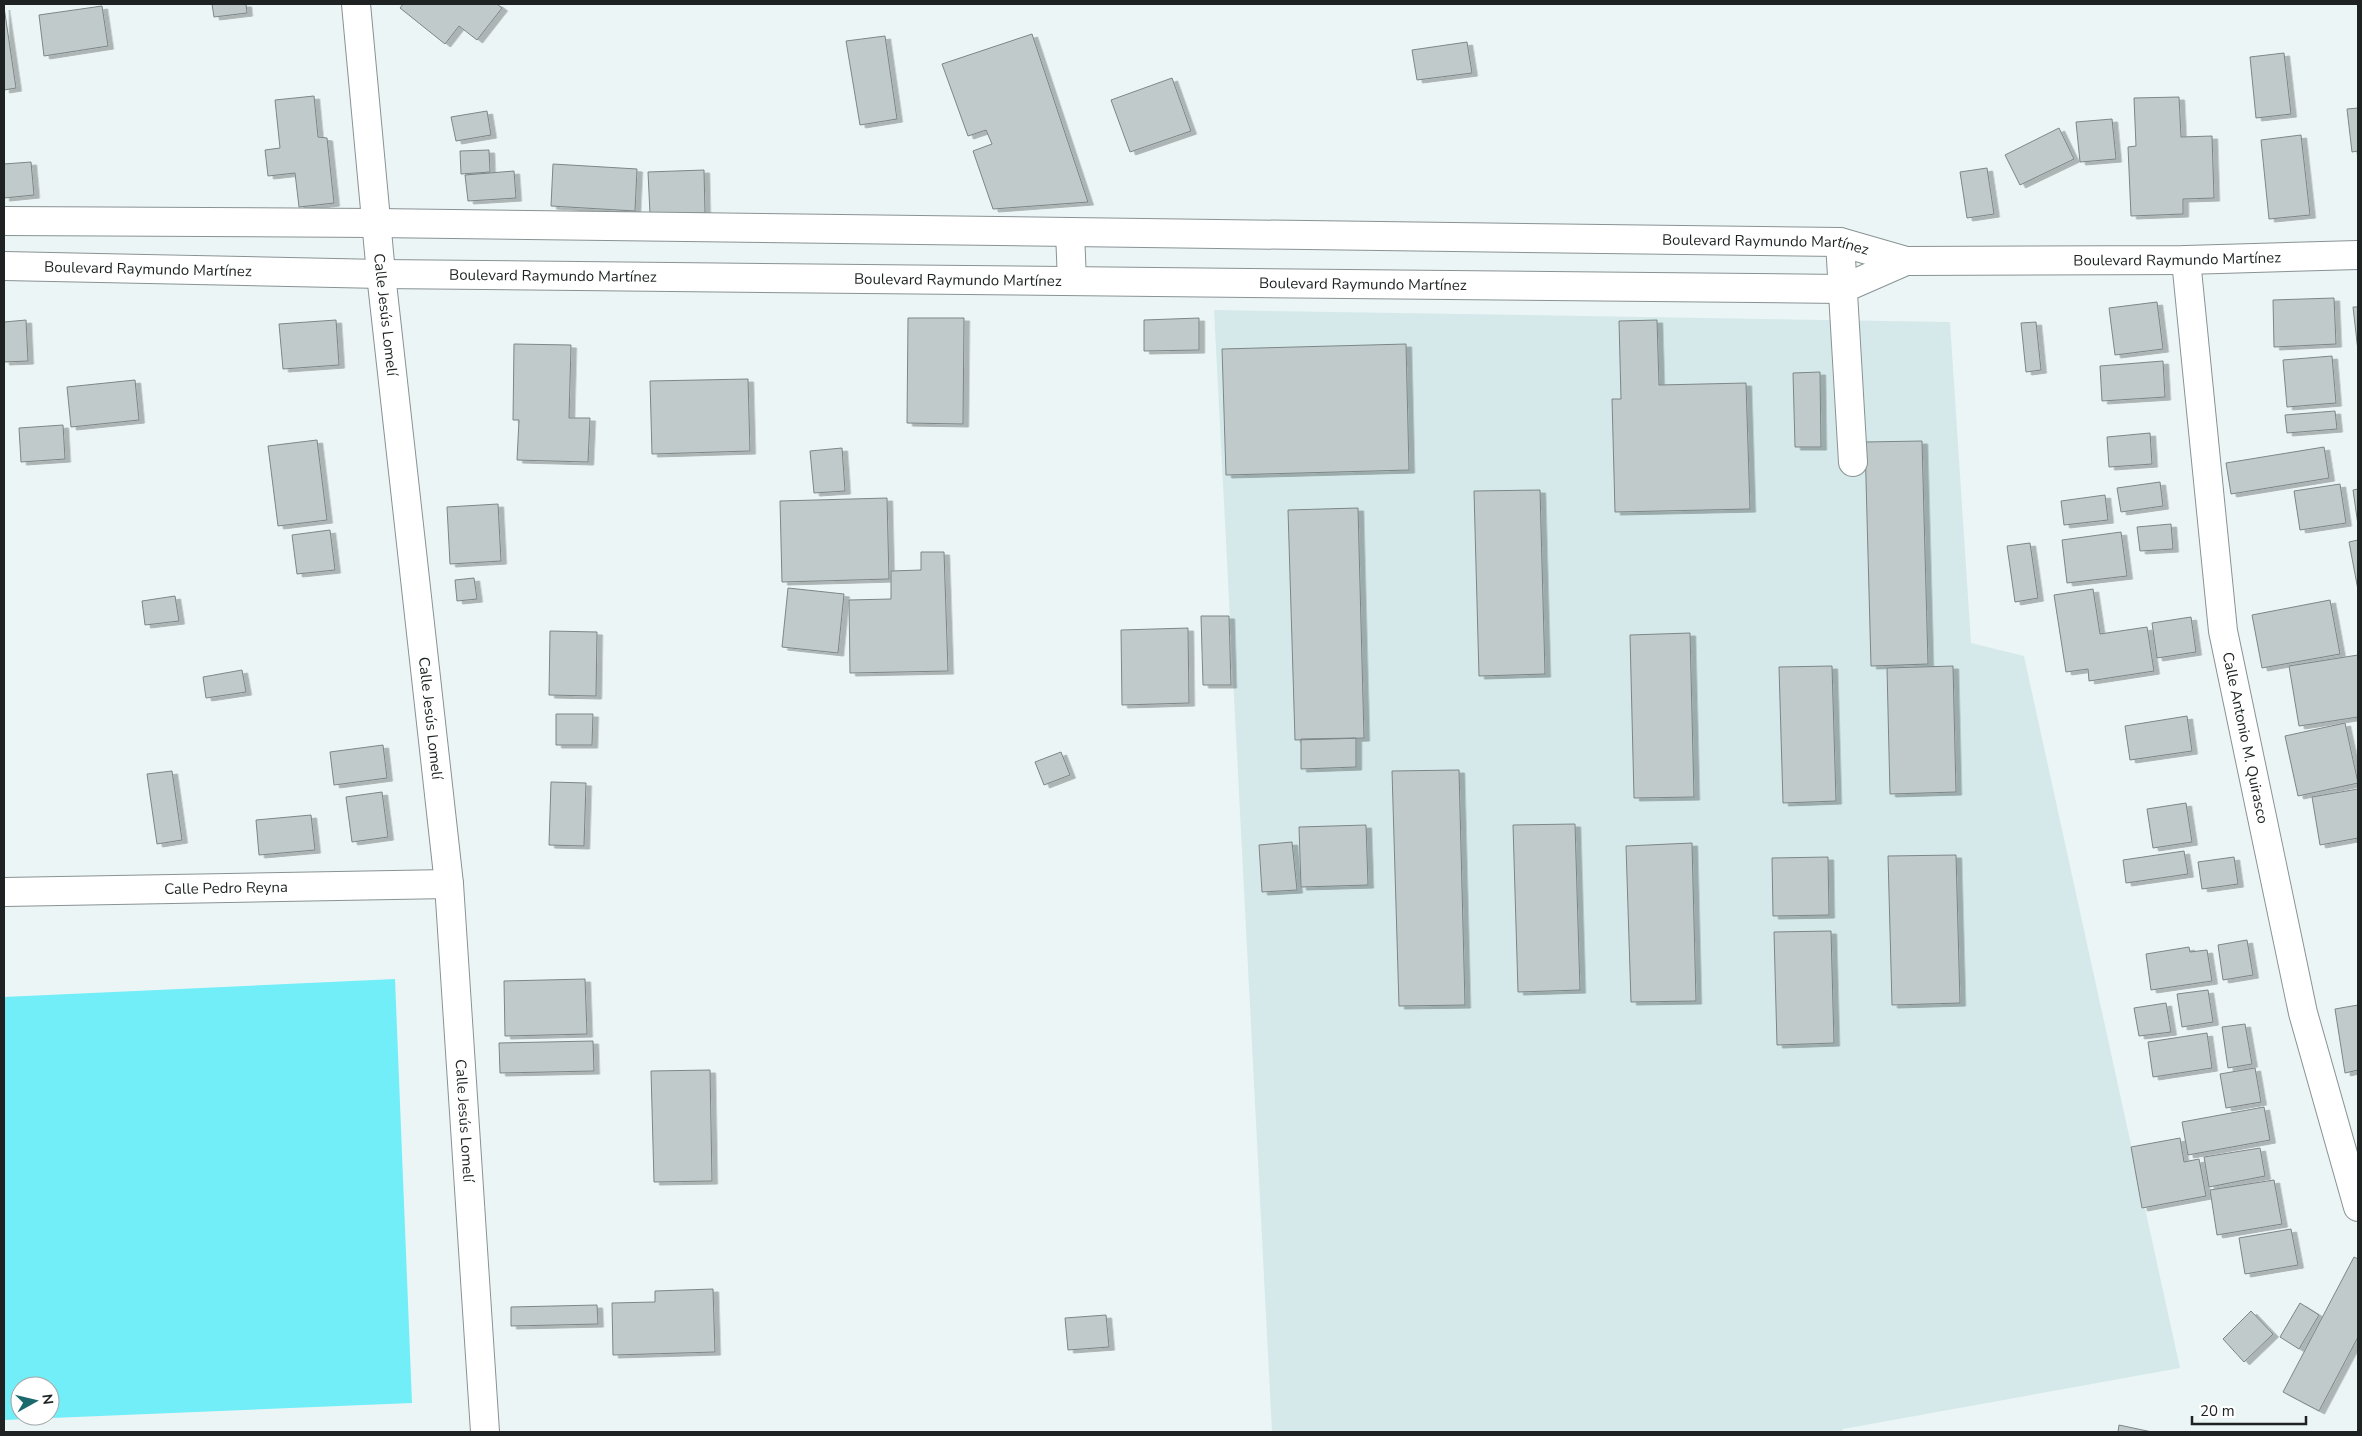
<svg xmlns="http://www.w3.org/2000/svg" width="2362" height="1436" font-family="'Nunito Sans',sans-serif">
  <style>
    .built { fill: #d5e9eb }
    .green { fill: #71eef8; fill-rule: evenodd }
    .building { fill: #c0caca; stroke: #7d8687; filter: url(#shadow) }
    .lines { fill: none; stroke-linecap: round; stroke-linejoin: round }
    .minor-casing { stroke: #899293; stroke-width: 30 }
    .minor { stroke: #fff; stroke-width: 28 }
    .labels { text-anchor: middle; stroke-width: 4; stroke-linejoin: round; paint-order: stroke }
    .street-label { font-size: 15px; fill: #1e2222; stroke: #fff }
  </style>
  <defs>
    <filter id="shadow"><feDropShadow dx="5.5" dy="3" stdDeviation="0" flood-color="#0004"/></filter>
  </defs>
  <rect width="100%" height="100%" fill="#ebf5f6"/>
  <path class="built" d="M1214 310 1950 322 1971 643 2024 656 2180 1368 1843 1429 1841 1432H1272Z"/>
  <path class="green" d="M395 979 412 1403 4 1420V997ZM20 1386H50V1416H20Z"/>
  <path class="building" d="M212 4H246L247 13 214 17Z
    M403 4H497L502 8 477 40 459 26 445 44 400 8Z
    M102 6 108 46 44 56 39 15Z
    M4 7 16 88 4 90Z
    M1032 34 1088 202 993 209 973 151 992 144 986 130 968 136 942 64Z
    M885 36 897 119 860 125 846 41Z
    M1467 42 1472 73 1417 80 1412 50Z
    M2284 53 2291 114 2256 118 2250 57Z
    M1172 78 1191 131 1130 152 1111 100Z
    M314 96 318 137 327 138 334 203 299 207 295 173 268 176 265 150 280 148 275 100Z
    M2179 97 2181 137 2212 136 2214 198 2183 199V214L2131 216 2128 147 2136 146 2134 98Z
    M2358 108V151L2352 152 2347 109Z
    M487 111 491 135 456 141 451 117Z
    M2112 119 2116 159 2080 162 2076 122Z
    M2059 128 2074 159 2020 185 2005 155Z
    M2301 135 2310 215 2269 219 2261 140Z
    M489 150 490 172 461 174 460 151Z
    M31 162 34 195 4 198V164Z
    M553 164 637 169 635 211 551 206Z
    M1987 168 1994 214 1967 218 1960 172Z
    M704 170 705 213 650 214 648 172Z
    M514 171 516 198 468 201 465 175Z
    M2334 298 2336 344 2274 347 2273 300Z
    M2157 302 2163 349 2115 355 2109 308Z
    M2353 307H2358V351Z
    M908 318H964L963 424 907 423Z
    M1199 318V350L1144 351V320Z
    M26 320 28 361 4 362V322Z
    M336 320 339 365 283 369 279 324Z
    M1657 320 1659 385 1746 383 1750 509 1615 512 1612 399H1621L1619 321Z
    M2036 322 2041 370 2026 372 2021 323Z
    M514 344 571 345 569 418H590L588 462 517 460 519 420H513Z
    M1406 344 1409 470 1226 475 1222 349Z
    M2332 356 2336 403 2287 407 2283 360Z
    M2163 361 2165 397 2102 401 2100 366Z
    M1820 372 1821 447H1795L1793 373Z
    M748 379 750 451 652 454 650 381Z
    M135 380 139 420 71 427 67 387Z
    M2335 411 2337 429 2287 433 2285 415Z
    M63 425 65 459 21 462 19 428Z
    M2150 433 2152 464 2109 467 2107 437Z
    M317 440 327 520 278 526 268 446Z
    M1922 441 1928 664 1871 666 1865 442Z
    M2324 447 2329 478 2231 494 2226 463Z
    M842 448 845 491 814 493 810 451Z
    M2160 482 2163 506 2121 512 2117 488Z
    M2340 484 2346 523 2300 530 2294 491Z
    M2358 489V525L2353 490Z
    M1540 490 1545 674 1479 676 1474 491Z
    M2105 495 2108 520 2064 525 2061 501Z
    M887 498 889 579 782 582 780 501Z
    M498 504 501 561 450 564 447 507Z
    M1358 508 1364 738 1295 740 1288 510Z
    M2171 524 2173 549 2140 551 2137 527Z
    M330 530 335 570 297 574 292 535Z
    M2121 532 2127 576 2067 583 2062 540Z
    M2358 540V590L2349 542Z
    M2030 543 2038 598 2015 602 2007 546Z
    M921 552H944L948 671 850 673 849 600 891 599V571L921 570Z
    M474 578 477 599 457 601 455 580Z
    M788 588 844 594 838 653 782 647Z
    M2093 589 2100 634 2147 627 2154 671 2089 681 2088 669 2066 672 2054 595Z
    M175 596 179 621 145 625 142 601Z
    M2330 600 2340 654 2262 668 2252 615Z
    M1201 616H1229L1231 685H1203Z
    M2191 617 2196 652 2157 658 2152 623Z
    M1188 628 1189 703 1122 705 1121 630Z
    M550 631 597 632 596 696 549 695Z
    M1690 633 1694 797 1634 798 1630 635Z
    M2358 655V717L2299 726 2289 666Z
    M1832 666 1836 801 1783 803 1779 667Z
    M1953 666 1956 792 1890 794 1887 668Z
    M242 670 246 692 206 698 203 677Z
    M556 714H593L592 745H556Z
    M2187 716 2192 751 2130 760 2125 726Z
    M2345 723 2358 783 2298 796 2285 736Z
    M1356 738V767L1301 769V739Z
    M383 745 387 778 334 785 330 752Z
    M1061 752 1070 775 1044 785 1035 762Z
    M1459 770 1465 1005 1399 1006 1392 771Z
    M172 771 182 840 157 844 147 774Z
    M551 782 586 783 584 846 549 845Z
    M2358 789V838L2320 845 2312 797Z
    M382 792 388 837 352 842 346 797Z
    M2186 803 2192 842 2153 848 2147 809Z
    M311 815 315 850 259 855 256 820Z
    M1575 824 1580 990 1518 992 1513 825Z
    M1366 825 1368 885 1301 887 1299 827Z
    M1292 842 1297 890 1262 892 1259 845Z
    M1692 843 1696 1001 1631 1002 1626 846Z
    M2184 851 2188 874 2126 883 2123 860Z
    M1956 855 1960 1003 1892 1005 1888 856Z
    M1828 857 1829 915 1773 916 1772 858Z
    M2234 857 2238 884 2202 889 2198 862Z
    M1831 931 1834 1043 1777 1045 1774 932Z
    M2247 940 2253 975 2223 980 2218 945Z
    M2189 947 2190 952 2207 950 2212 981 2151 990 2146 954Z
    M585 979 587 1034 505 1036 504 981Z
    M2208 990 2213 1022 2182 1027 2177 994Z
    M2166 1003 2171 1032 2139 1036 2134 1008Z
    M2358 1005V1070L2345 1073 2335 1009Z
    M2245 1024 2252 1064 2228 1068 2222 1027Z
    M2207 1033 2212 1068 2153 1077 2148 1042Z
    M593 1041 594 1071 500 1073 499 1043Z
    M2255 1068 2261 1102 2226 1108 2220 1074Z
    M710 1070 712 1181 654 1182 651 1071Z
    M2264 1107 2270 1140 2188 1155 2182 1122Z
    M2180 1138 2184 1162 2199 1159 2206 1196 2142 1208 2131 1147Z
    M2260 1148 2265 1176 2209 1187 2204 1157Z
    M2274 1180 2282 1224 2217 1235 2210 1190Z
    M2291 1229 2298 1265 2245 1274 2239 1238Z
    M2354 1257 2358 1259V1337L2319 1411 2283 1392Z
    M713 1289 715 1352 613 1355 612 1303 655 1302V1291Z
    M2300 1303 2319 1315 2299 1349 2280 1337Z
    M597 1305 598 1324 511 1326V1307Z
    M2251 1311 2273 1334 2244 1362 2223 1339Z
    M1106 1315 1109 1347 1068 1350 1065 1318Z
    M2119 1425 2152 1432H2118Z"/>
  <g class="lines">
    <defs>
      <g id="minor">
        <path id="s1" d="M356 4 381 274 449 884 485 1432"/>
        <path id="s2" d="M4 221 376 223 1840 242 1906 261 2186 260 2358 255"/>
        <path d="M1070 232 1072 281"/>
        <path d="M1840 242 1853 462"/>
        <path id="s3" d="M2186 260 2223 631 2303 1013 2358 1207"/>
        <path id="s4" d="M4 266 381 274 1842 289 1906 261"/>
        <path id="s5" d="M4 892 449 884"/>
      </g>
    </defs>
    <use href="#minor" class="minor-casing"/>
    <use href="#minor" class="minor"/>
  </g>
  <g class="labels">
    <g class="street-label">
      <text dy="5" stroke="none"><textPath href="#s2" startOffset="1762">Boulevard Raymundo Martínez</textPath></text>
      <text dy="5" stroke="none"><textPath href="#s2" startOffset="2176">Boulevard Raymundo Martínez</textPath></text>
      <text dy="5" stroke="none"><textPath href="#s4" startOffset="144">Boulevard Raymundo Martínez</textPath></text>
      <text dy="5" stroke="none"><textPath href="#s4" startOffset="549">Boulevard Raymundo Martínez</textPath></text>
      <text dy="5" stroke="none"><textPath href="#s4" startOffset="954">Boulevard Raymundo Martínez</textPath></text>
      <text dy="5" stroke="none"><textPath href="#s4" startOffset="1359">Boulevard Raymundo Martínez</textPath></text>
      <text dy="5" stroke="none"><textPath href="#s1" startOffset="312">Calle Jesús Lomelí</textPath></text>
      <text dy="5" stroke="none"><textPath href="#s1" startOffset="718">Calle Jesús Lomelí</textPath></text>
      <text dy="5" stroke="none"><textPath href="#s3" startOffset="482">Calle Antonio M. Quirasco</textPath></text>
      <text dy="5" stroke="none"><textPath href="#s5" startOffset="222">Calle Pedro Reyna</textPath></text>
      <text dy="5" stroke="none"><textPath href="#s1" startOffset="1122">Calle Jesús Lomelí</textPath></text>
    </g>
  </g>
  <rect width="2362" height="1436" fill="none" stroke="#1e2222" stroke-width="10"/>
  <g transform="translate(35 1401) rotate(82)"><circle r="24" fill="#ffffff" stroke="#a5a7a7"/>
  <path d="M0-4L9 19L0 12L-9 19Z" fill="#1b686d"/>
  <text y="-8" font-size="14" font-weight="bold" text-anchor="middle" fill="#1e2222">N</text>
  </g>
  <path d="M2192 1416v8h114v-8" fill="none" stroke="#1e2222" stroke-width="2.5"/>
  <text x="2200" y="1416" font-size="15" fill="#1e2222" stroke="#ffffff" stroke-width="4" paint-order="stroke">20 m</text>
</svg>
